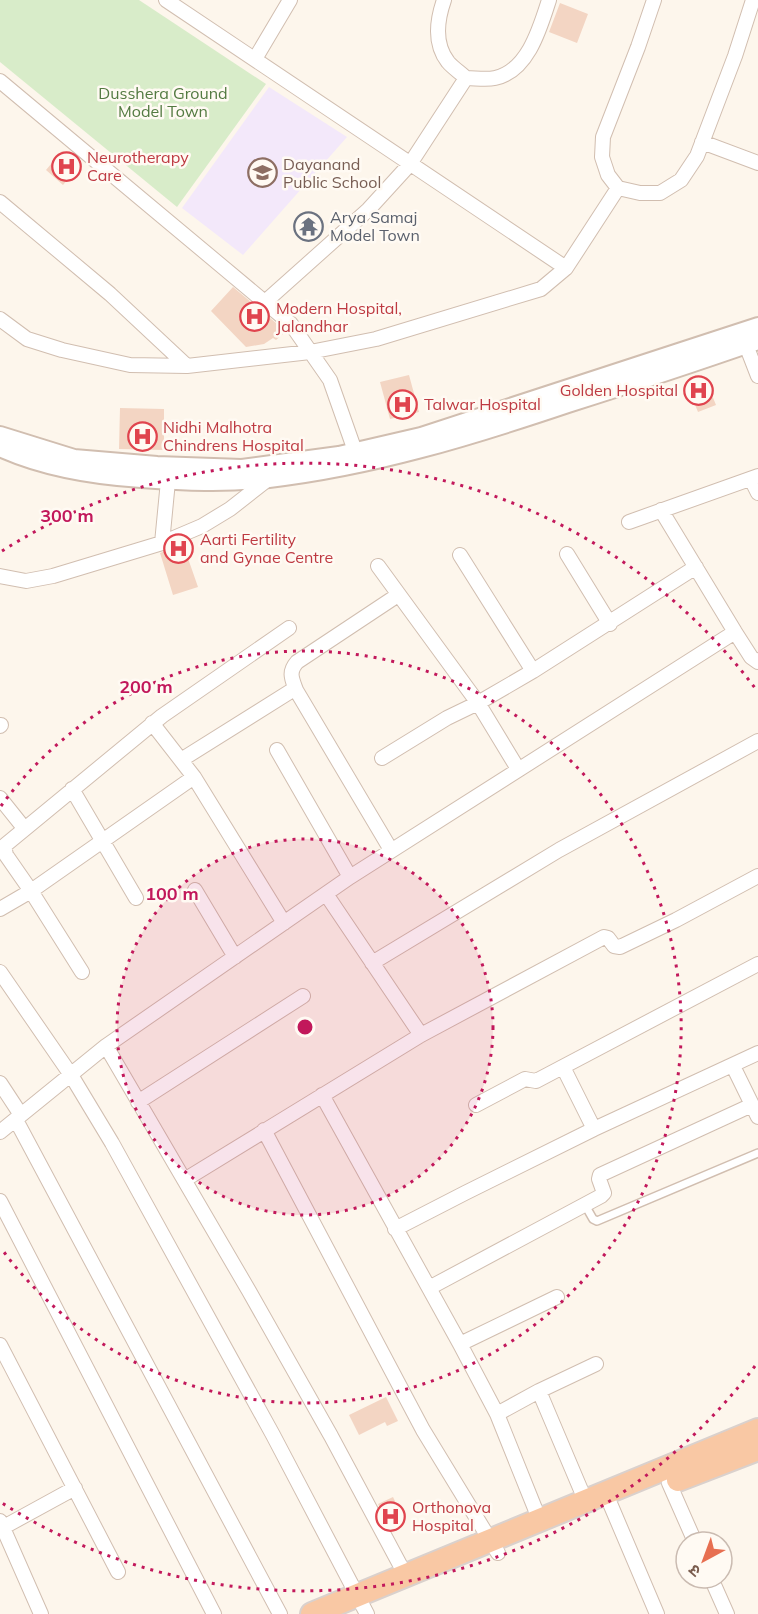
<svg xmlns="http://www.w3.org/2000/svg" width="758" height="1614" font-family="Mulish,'Noto Sans Devanagari',sans-serif">
  <style>
    .education { fill: #f3e8fa }
    .green { fill: #d8ecc9 }
    .building { fill: #f3d5c3 }
    .lines { fill: none; stroke-linecap: round; stroke-linejoin: round }
    .service-casing { stroke: #d1beb0; stroke-width: 10 }
    .minor-casing { stroke: #d1beb0; stroke-width: 16 }
    .tertiary-casing { stroke: #d1beb0; stroke-width: 20 }
    .trunk-casing { stroke: #dad1cd; stroke-width: 26 }
    .service { stroke: #fff; stroke-width: 7 }
    .minor { stroke: #fff; stroke-width: 14 }
    .tertiary { stroke: #fff; stroke-width: 16 }
    .trunk { stroke: #f9c8a4; stroke-width: 22 }
    .ring { fill: none; stroke: #c2185b; stroke-width: 3; stroke-dasharray: 3 6 }
    .labels { text-anchor: middle; stroke-width: 5; stroke-linejoin: round; paint-order: stroke }
    .park-label { font-size: 16px; fill: #537a41; stroke: #fffaf3 }
    .health-label { font-size: 16px; fill: #be3a42; stroke: #fffaf3; text-anchor: start }
    .education-label { font-size: 16px; fill: #785e54; stroke: #fffaf3; text-anchor: start }
    .worship-label { font-size: 16px; fill: #5b616d; stroke: #fffaf3; text-anchor: start }
    .centre { fill: #c2185b; stroke: #fffaf3; stroke-width: 3 }
    .ring-label { font-size: 18px; text-anchor: middle; font-weight: bold; fill: #c2185b; stroke: #fffaf3; stroke-width: 5; stroke-linejoin: round; paint-order: stroke }
  </style>
  <rect width="100%" height="100%" fill="#fdf6ec"/>
  <path class="education" d="M269 87 347 137 243 255 182 208Z"/>
  <path class="green" d="M0 0H139L266 84 177 207 0 62Z"/>
  <path class="building" d="M560 3 588 14 577 43 549 32Z
    M62 151 80 165 63 185 46 170Z
    M233 287 276 323 285 332 276 340 273 338 264 344 246 347 211 311Z
    M409 375 419 412 390 419 380 382Z
    M705 378 716 405 698 412 687 385Z
    M120 408 164 409V450L119 449Z
    M183 544 198 587 173 595 160 553Z
    M386 1397 398 1421 387 1426 385 1422 359 1435 349 1415Z
    M393 1497 405 1522 391 1529 378 1504Z"/>
  <g class="lines">
    <defs>
      <path id="service" d="M585 1205 593 1219 597 1221 758 1153"/>
      <path id="minor" d="M166 0 566 268
        M444 0C437 20 434 44 448 62 453 68 461 73 466 78 475 78 486 80 495 78 528 71 540 28 549 0
        M654 0 638 47 603 137 602 157 608 175 618 188 640 193H660L681 180 697 156 735 56 753 0
        M255 59 290 0
        M0 81 291 324 330 380 355 451
        M702 142 758 163
        M0 202 110 294 187 366
        M265 302 368 210 410 164 466 78
        M0 319 27 339 62 350 130 365 187 366 310 352 376 339 541 289 566 268 618 188
        M746 345 758 376
        M751 479 758 493
        M661 510 735 632 751 657 758 662
        M629 522 758 476
        M162 543 168 481
        M567 554 610 624
        M460 555 533 671
        M378 566 478 703 518 769
        M0 576 26 581 53 576 162 543 202 526 230 509 267 480
        M296 690C292 679 288 672 297 662L398 595
        M152 723 194 777 284 923
        M0 726 1 725
        M277 750 350 877
        M382 758 447 718 478 703 533 671 696 567
        M181 760 291 691 296 690 391 850
        M72 789 136 898
        M0 798 24 828
        M195 890 235 957
        M326 894 421 1035
        M0 909 31 891 194 777
        M372 963 559 850 758 741
        M0 972 71 1075 112 1143 273 1435 367 1614
        M82 972 31 891 6 855 4 846 162 716 289 628
        M106 1046 249 1291 331 1436 406 1576
        M733 1066 758 1117
        M563 1067 594 1129
        M0 1083 21 1115
        M322 1095 460 1344 497 1414 540 1521
        M138 1102 303 996
        M476 1105 525 1079 536 1081 758 964
        M16 1120 280 1614
        M264 1130 423 1430 498 1553
        M0 1132 106 1046 350 877 735 632
        M186 1179 421 1035 604 937 608 938 614 946 620 947 676 920 758 876
        M0 1201 214 1614
        M395 1229 465 1193 594 1129 758 1053
        M429 1288 601 1196 604 1193 599 1179 600 1175 752 1105
        M460 1344 557 1297
        M0 1345 118 1572
        M539 1391 586 1502
        M497 1414 539 1391 596 1364
        M669 1483 695 1542
        M606 1494 657 1614
        M0 1521 41 1614
        M0 1529 75 1488
        M711 1578 727 1614"/>
      <path id="tertiary" d="M0 435 74 458 157 465 242 468 339 455 421 436 758 326
        M0 448C44 468 94 476 141 479 184 482 226 484 269 479 372 467 470 437 568 404 631 384 695 363 758 341"/>
      <path id="trunk" d="M678 1480 758 1449
        M312 1614 758 1430"/>
    </defs>
    <use href="#service" class="service-casing"/>
    <use href="#minor" class="minor-casing"/>
    <use href="#tertiary" class="tertiary-casing"/>
    <use href="#trunk" class="trunk-casing"/>
    <use href="#service" class="service"/>
    <use href="#minor" class="minor"/>
    <use href="#tertiary" class="tertiary"/>
    <use href="#trunk" class="trunk"/>
  </g>
  <circle cx="305" cy="1027" r="188" fill="#c2185b" fill-opacity=".12"/>
  <g class="ring">
    <circle cx="305" cy="1027" r="188"/>
    <path d="M1 806A376 376 0 1 1 1 1248"/>
    <path d="M755 1366A564 564 0 0 1 2 1503M2 551A564 564 0 0 1 755 688"/>
  </g>
  <defs>
    <symbol id="hospital-ring" viewBox="-11 -11 22 22"><circle r="9.5" fill="#fffaf3" stroke="#e0444e" stroke-width="1.5"/><path d="M-5-5h3v3.5h4V-5h3V5h-3V1.5h-4V5h-3Z" fill="#e0444e"/></symbol>
    <symbol id="school-ring" viewBox="-11 -11 22 22"><circle r="9.5" fill="#fffaf3" stroke="#8d6e63" stroke-width="1.5"/><path d="M0-5L7-2L0 1L-7-2ZM-4 1L0 2.5L4 1V4Q0 6-4 4Z" fill="#8d6e63"/></symbol>
    <symbol id="temple-ring" viewBox="-11 -11 22 22"><circle r="9.5" fill="#fffaf3" stroke="#6b7280" stroke-width="1.5"/><path d="M0-6L5-2H3V0L6.5 2.5H4V6H1.5V3h-3V6H-4V2.5H-6.5L-3 0V-2H-5Z" fill="#6b7280"/></symbol>
  </defs>
  <g fill-rule="evenodd">
    <use href="#hospital-ring" x="50" y="150" width="33" height="33"/>
    <use href="#school-ring" x="246" y="156" width="33" height="33"/>
    <use href="#temple-ring" x="292" y="210" width="33" height="33"/>
    <use href="#hospital-ring" x="238" y="300" width="33" height="33"/>
    <use href="#hospital-ring" x="682" y="374" width="33" height="33"/>
    <use href="#hospital-ring" x="386" y="388" width="33" height="33"/>
    <use href="#hospital-ring" x="126" y="420" width="33" height="33"/>
    <use href="#hospital-ring" x="162" y="532" width="33" height="33"/>
    <use href="#hospital-ring" x="374" y="1500" width="33" height="33"/>
  </g>
  <g class="labels">
    <g class="park-label">
      <text x="163" y="99">Dusshera Ground<tspan x="163" dy="18">Model Town</tspan></text>
    </g>
    <g class="health-label">
      <text x="87" y="163">Neurotherapy<tspan x="87" dy="18">Care</tspan></text>
      <text x="276" y="314">Modern Hospital,<tspan x="276" dy="18">Jalandhar</tspan></text>
      <text x="678" y="396" text-anchor="end">Golden Hospital</text>
      <text x="424" y="410">Talwar Hospital</text>
      <text x="163" y="433">Nidhi Malhotra<tspan x="163" dy="18">Chindrens Hospital</tspan></text>
      <text x="200" y="545">Aarti Fertility<tspan x="200" dy="18">and Gynae Centre</tspan></text>
      <text x="412" y="1513">Orthonova<tspan x="412" dy="18">Hospital</tspan></text>
    </g>
    <g class="education-label">
      <text x="283" y="170">Dayanand<tspan x="283" dy="18">Public School</tspan></text>
    </g>
    <g class="worship-label">
      <text x="330" y="223">Arya Samaj<tspan x="330" dy="18">Model Town</tspan></text>
    </g>
  </g>
  <circle cx="305" cy="1027" r="9" class="centre"/>
  <g class="ring-label">
    <text x="67" y="522">300 m</text>
    <text x="146" y="693">200 m</text>
    <text x="172" y="900">100 m</text>
  </g>
  <g transform="translate(704 1560) rotate(221)"><circle r="28" fill="#fffaf3" stroke="#cabbb1" stroke-width="1.5"/>
  <path d="M0-4.5L10 22L0 15L-10 22Z" fill="#e76f51"/>
  <text y="-9" font-size="16" font-weight="bold" text-anchor="middle" fill="#7a5c4d">उ</text>
  </g>
</svg>
